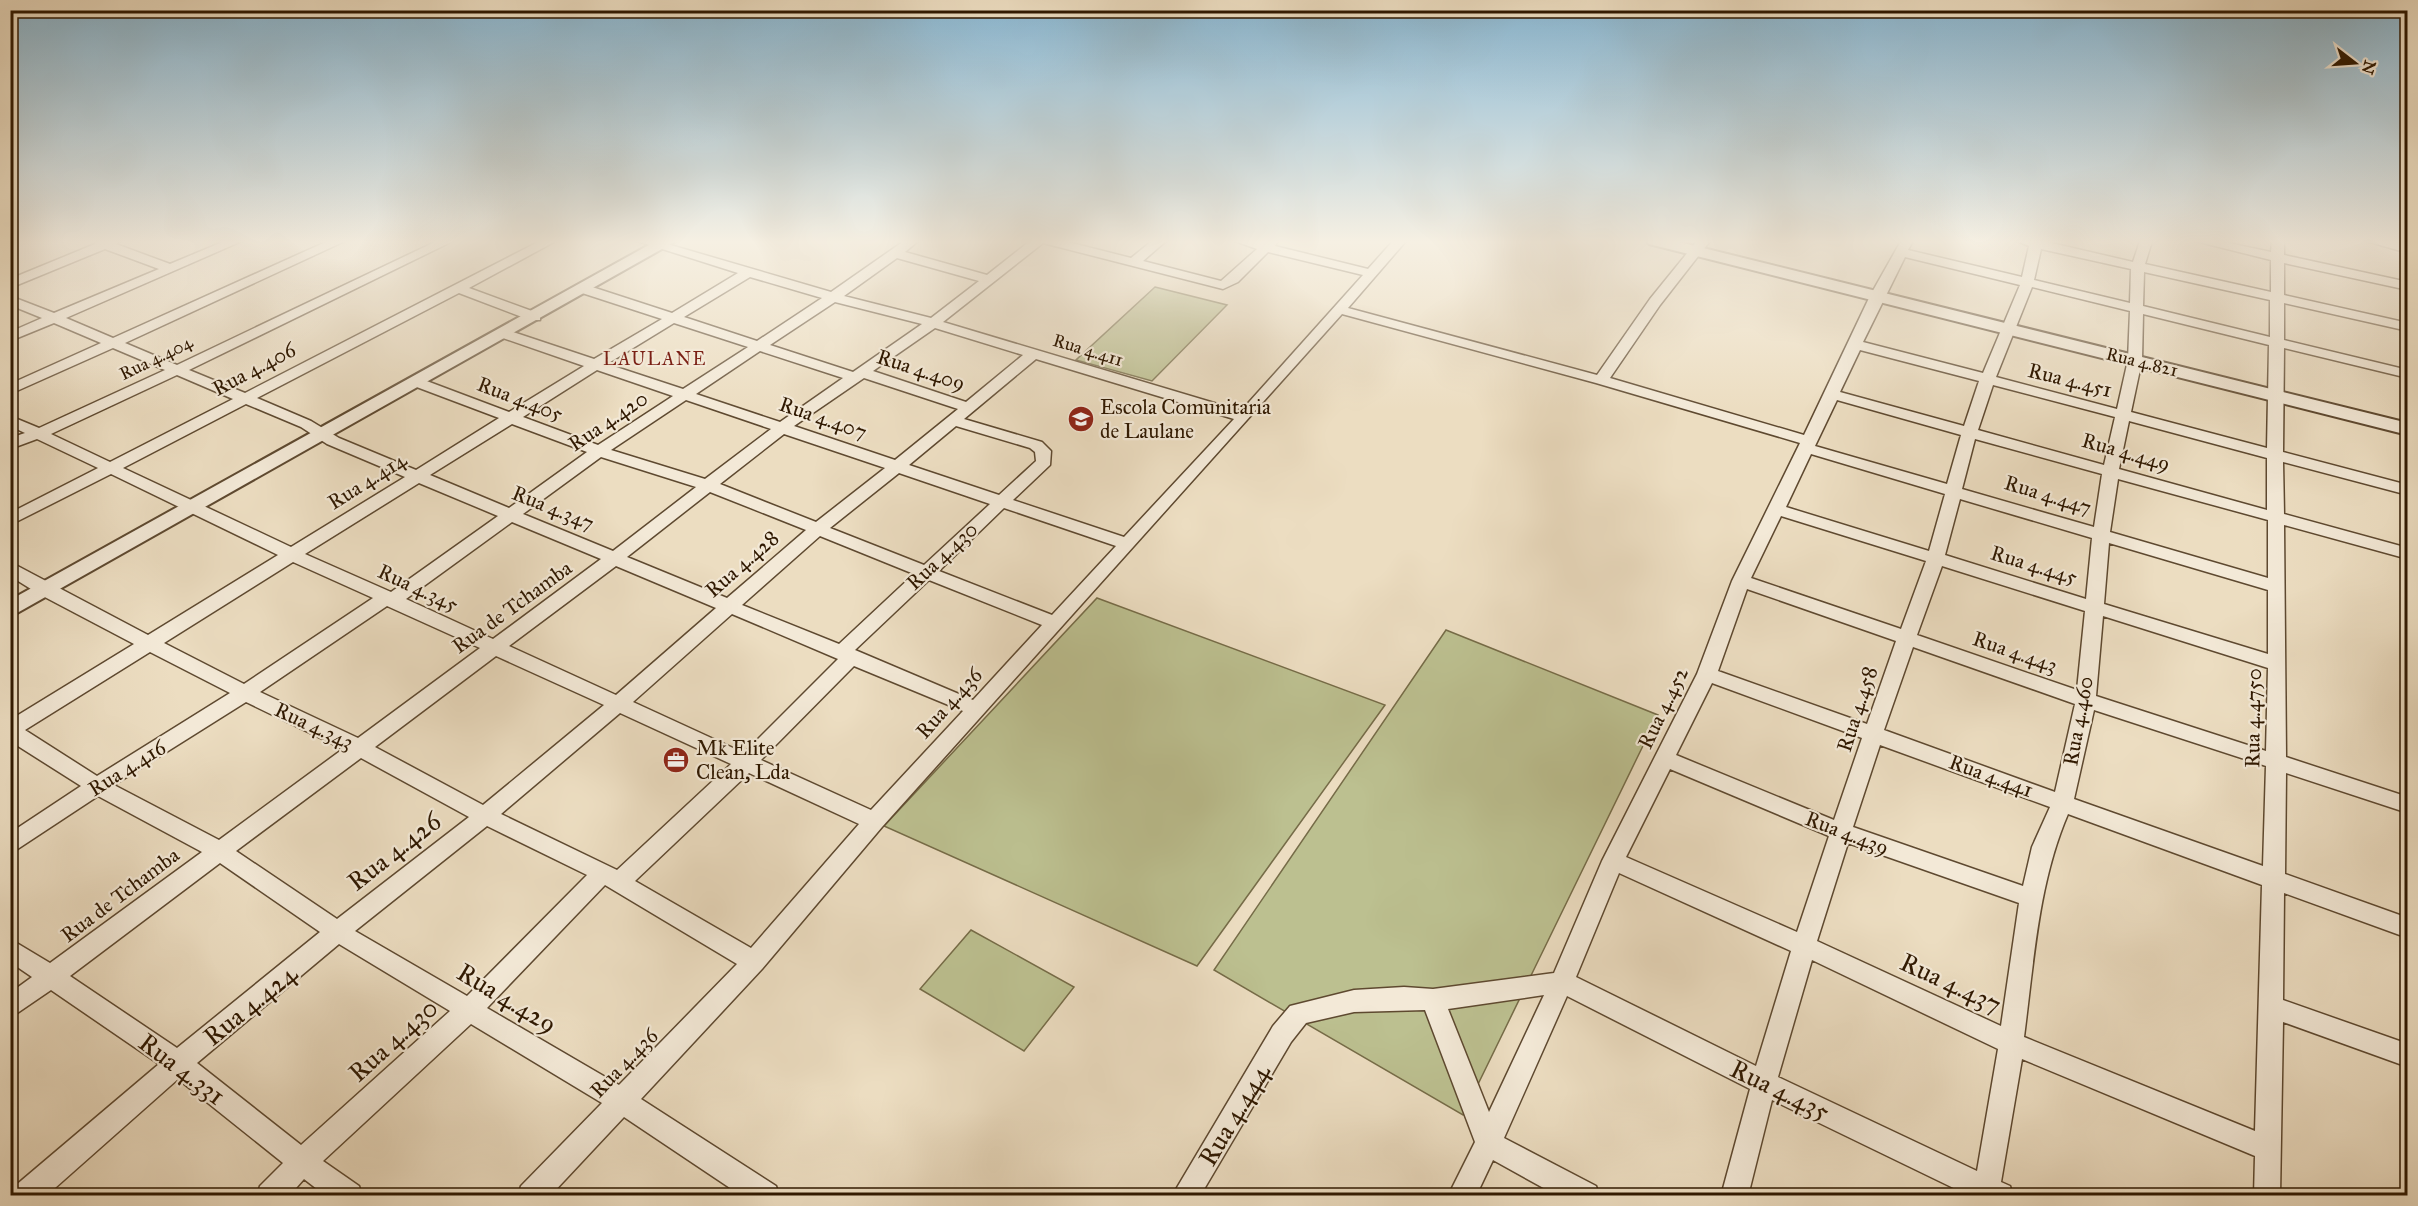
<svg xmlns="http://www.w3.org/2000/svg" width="2418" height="1206" font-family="'IM FELL Great Primer',serif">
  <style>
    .green { fill: #bcc090; stroke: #766c48; stroke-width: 1.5 }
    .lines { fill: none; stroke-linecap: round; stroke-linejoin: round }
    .minor-casing { stroke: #5e4930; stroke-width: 3 }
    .tertiary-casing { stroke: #5e4930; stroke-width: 4 }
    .minor { fill: #f3e9d7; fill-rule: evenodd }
    .tertiary { fill: #f3e9d7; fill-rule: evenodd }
    .labels { text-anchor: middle; stroke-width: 4.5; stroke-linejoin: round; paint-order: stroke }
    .far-street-label { font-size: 18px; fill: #2f1800; stroke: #f3e9d7 }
    .far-neighbourhood-label { font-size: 18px; letter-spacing: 1.5px; fill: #7a1f14; stroke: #f3e9d7 }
    .street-label { font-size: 21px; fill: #2f1800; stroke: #f3e9d7 }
    .poi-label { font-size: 21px; fill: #2f1800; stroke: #f3e9d7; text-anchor: start }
    .near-street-label { font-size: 26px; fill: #2f1800; stroke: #f3e9d7 }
  </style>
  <rect width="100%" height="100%" fill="#ecddc1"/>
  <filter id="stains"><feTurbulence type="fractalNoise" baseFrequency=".00333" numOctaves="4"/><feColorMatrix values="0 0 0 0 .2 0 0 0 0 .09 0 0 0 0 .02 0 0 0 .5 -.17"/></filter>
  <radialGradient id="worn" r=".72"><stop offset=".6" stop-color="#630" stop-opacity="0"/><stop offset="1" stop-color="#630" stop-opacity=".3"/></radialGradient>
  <path class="green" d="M1155 287 1227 305 1152 381 1076 360Z
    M1097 598 1385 705 1197 966 884 826Z
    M1446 630 1658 715 1463 1115 1214 970Z
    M971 930 1074 987 1024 1051 920 989Z"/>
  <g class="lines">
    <defs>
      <path id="minor" d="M96 241H120L116 244 170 264 225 241H242L66 318 113 338 328 241H345L125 343 177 365 437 241H453L189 370 245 393 540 241H556L469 288 540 314V320H530L459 293 257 398 311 421 339 438 416 470 499 418 414 386 412 383 414 380H424L509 412 584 366 500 337V331H510L594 359 662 319 579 292V286H589L672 313 738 273 637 241H657L831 292 904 241H918L905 252 987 275 1030 241H1064L1131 258 1152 241H1166L1143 261 1221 281 1257 249 1235 241H1278L1275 246 1368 269 1393 241H1406L1348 308 1597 375 1650 299 1697 241H1710L1660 305 1610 378 1804 435 1870 296 1901 241H1913L1908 250 2022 277 2029 246 2017 241H2043L2133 262 2140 241H2152L2145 264 2271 292V260L2195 241H2219L2271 252 2272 241H2284V255L2408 282V290L2284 263V295L2408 323V331L2284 303V340L2408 370V378L2284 348 2283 452 2408 485V495L2283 462 2284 514 2408 548V559L2284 525 2286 757 2408 797V813L2286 773 2285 874 2408 918V938L2284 893 2283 1000 2408 1044V1067L2283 1022 2280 1196H2254L2255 1156 2022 1059 2001 1182 2010 1186 2013 1196H1970L1772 1100 1748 1196H1721L1750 1089 1567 996 1504 1138 1596 1186 1599 1196H1558L1493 1160 1476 1196H1448L1475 1142 1425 1010 1354 1012 1306 1023 1291 1042 1200 1196H1172L1273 1026 1290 1006 1354 990 1404 987 1433 989 1554 973 1602 861 1697 674 1732 581 1800 443 1596 383 1342 314 882 827 762 969 641 1099 776 1186 779 1196H742L624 1117 550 1196H518L521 1186 602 1103 471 1024 323 1161 359 1186 362 1196H326L304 1179 289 1196H257L260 1186 283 1163 178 1079 46 1196H12L15 1186 159 1064 51 990 10 1018V993L32 977 10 962V939L50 963 202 852 98 796 10 854V833L81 786 10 741V720L134 644 39 594 10 576V562L148 635 278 555 111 474 10 525V513L98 468 37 439 10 449V438L25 433 10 426V416L39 428 165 370 113 348 10 394V384L101 343 54 323 10 341V332L42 318 10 305V296L54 313 159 269 105 249 10 288V279L95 244ZM1043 243 1223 289 1238 282 1268 252 1363 275 1241 411 943 322ZM2041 249 2131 269 2130 303 2034 280ZM1905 257 2020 285 1983 373 1863 342ZM897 258 979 281 931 318 844 296ZM2144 272 2270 300V337L2143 306ZM750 277 822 298 757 341 684 317ZM2032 287 2130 311 2128 360 2117 409 1996 377ZM835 302 922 324 853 372 770 345ZM2143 314 2269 345 2267 448 2131 412 2142 360ZM674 323 748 347 683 389 607 364ZM935 328 1023 355 966 402 873 371ZM1860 350 1979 381 1964 426 1840 392ZM760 351 843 378 780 422 696 394ZM1036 359 1234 419 1124 537 1013 500 1050 465 1051 451 1042 442 964 419ZM597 370 673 396 598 445 523 417ZM177 375 233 399 110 462 51 434ZM864 378 958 409 895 460 794 426ZM1993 385 2115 417 2104 465 1978 430ZM686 400 771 429 705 479 611 450ZM1837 400 1961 435 1947 484 1815 446ZM246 404 301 427 327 444 405 477 291 547 123 468ZM2129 421 2267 458V510L2119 469ZM512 424 587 452 509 508 430 475ZM956 426 1030 448 1035 452 1036 461 999 495 909 465ZM784 434 885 468 816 522 720 484ZM1975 439 2102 474 2094 527 1962 489ZM1811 454 1945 494 1929 551 1786 507ZM601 457 696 487 613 551 523 514ZM899 473 990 504 924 565 830 528ZM2118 479 2268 520V578L2110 532ZM419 483 498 516 391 592 305 554ZM710 492 806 530 727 598 627 557ZM1960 499 2092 538 2086 599 1945 555ZM1004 508 1116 546 1052 615 939 571ZM1781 516 1926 561 1901 629 1751 578ZM512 522 601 559 493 639 406 599ZM820 536 914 574 839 644 742 605ZM2109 543 2268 590V654L2104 604ZM293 562 373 598 244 684 164 643ZM616 566 716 608 616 695 509 646ZM1942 566 2085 611 2077 690 1917 635ZM929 580 1042 625 973 700 855 650ZM1747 589 1896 641 1867 724 1718 671ZM387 606 480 648 358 738 260 692ZM732 614 838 659 744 753 633 702ZM2103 616 2268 668 2266 751 2096 696ZM1913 647 2075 704 2055 792 1884 730ZM150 652 230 693 97 776 25 730ZM496 656 604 705 483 805 375 747ZM854 666 963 711 871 810 761 760ZM1712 683 1862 738 1834 820 1676 755ZM246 702 343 749 219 840 114 785ZM2094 710 2266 766 2263 866 2074 799ZM620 713 731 764 617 870 501 814ZM1880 745 2050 807 2032 847 2023 886 1853 827ZM361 758 469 817 337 919 236 851ZM1670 769 1829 836 1797 932 1626 857ZM749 773 859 824 751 948 635 881ZM2068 814 2262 885 2255 1131 2024 1037C2034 961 2038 884 2068 814ZM487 826 587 875 467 996 355 931ZM1848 843 2019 903 2001 1026 1817 941ZM220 863 320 932 177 1048 70 976ZM1619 873 1791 951 1756 1066 1576 977ZM605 885 737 964 619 1085 487 1008ZM339 944 450 1011 301 1145 197 1063ZM1812 960 1998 1049 1977 1171 1778 1077ZM1544 995 1489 1112 1448 1009Z
        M2366 241H2390L2408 245V253Z"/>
      <path id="tertiary" d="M656 241H676L10 617V600Z
        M1647 241H1675L2408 423V435L1649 244Z"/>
    </defs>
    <use href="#minor" class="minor-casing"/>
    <use href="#tertiary" class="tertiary-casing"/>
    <use href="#minor" class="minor"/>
    <use href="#tertiary" class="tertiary"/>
  </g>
  <linearGradient id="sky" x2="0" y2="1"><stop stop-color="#88b7d3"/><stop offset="0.59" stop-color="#f6f0e3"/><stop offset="1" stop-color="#f6f0e3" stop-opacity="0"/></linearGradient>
  <rect width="2418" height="410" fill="url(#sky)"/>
  <defs>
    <symbol id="school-disc" viewBox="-11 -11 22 22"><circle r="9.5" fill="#8f2418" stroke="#f3e9d7"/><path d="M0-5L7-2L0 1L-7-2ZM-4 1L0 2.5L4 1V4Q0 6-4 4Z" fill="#fff"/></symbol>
    <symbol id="office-disc" viewBox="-11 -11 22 22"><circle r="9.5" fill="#8f2418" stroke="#f3e9d7"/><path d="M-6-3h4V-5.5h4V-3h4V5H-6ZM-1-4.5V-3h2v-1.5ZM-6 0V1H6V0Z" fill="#fff"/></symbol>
  </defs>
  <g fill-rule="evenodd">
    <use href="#school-disc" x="1066" y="404" width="30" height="30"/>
    <use href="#office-disc" x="661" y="745" width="30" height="30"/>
  </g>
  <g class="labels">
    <g class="far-street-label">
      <text transform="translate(1088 350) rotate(17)" y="6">Rua 4.411</text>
      <text transform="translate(156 358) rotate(-26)" y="6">Rua 4.404</text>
      <text transform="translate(2142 362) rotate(14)" y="6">Rua 4.821</text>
    </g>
    <g class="far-neighbourhood-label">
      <text x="655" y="365">LAULANE</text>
    </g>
    <g class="street-label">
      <text transform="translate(254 369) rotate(-28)" y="7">Rua 4.406</text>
      <text transform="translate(921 370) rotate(18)" y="7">Rua 4.409</text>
      <text transform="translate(2070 380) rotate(14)" y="7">Rua 4.451</text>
      <text transform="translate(520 399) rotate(21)" y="7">Rua 4.405</text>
      <text transform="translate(823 418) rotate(19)" y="7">Rua 4.407</text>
      <text transform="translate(608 421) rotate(-34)" y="7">Rua 4.420</text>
      <text transform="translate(2126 452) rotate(16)" y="7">Rua 4.449</text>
      <text transform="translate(367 481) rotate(-32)" y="7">Rua 4.414</text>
      <text transform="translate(2048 495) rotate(17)" y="7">Rua 4.447</text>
      <text transform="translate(553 508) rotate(22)" y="7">Rua 4.347</text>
      <text transform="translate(942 556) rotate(-43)" y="7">Rua 4.430</text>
      <text transform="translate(742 564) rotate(-41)" y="7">Rua 4.428</text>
      <text transform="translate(2034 565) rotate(17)" y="7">Rua 4.445</text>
      <text transform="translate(418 588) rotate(25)" y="7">Rua 4.345</text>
      <text transform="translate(512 607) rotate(-36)" y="7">Rua de Tchamba</text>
      <text transform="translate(2015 652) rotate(19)" y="7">Rua 4.443</text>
      <text transform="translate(949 703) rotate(-48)" y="7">Rua 4.436</text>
      <text transform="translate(1663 708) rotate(-64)" y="7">Rua 4.452</text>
      <text transform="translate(1857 709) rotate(-72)" y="7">Rua 4.458</text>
      <text transform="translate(2253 718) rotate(-89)" y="7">Rua 4.4750</text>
      <text transform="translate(2078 721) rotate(-80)" y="7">Rua 4.460</text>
      <text transform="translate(314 726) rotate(25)" y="7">Rua 4.343</text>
      <text transform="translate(127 768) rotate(-32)" y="7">Rua 4.416</text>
      <text transform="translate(1991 776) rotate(20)" y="7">Rua 4.441</text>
      <text transform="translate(1847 833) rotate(21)" y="7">Rua 4.439</text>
      <text transform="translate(120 895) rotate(-37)" y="7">Rua de Tchamba</text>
      <text transform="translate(624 1063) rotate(-46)" y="7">Rua 4.436</text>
    </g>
    <g class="poi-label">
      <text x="1100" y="414">Escola Comunitaria<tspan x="1100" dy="24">de Laulane</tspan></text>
      <text x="696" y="755">Mk Elite<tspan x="696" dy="24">Clean, Lda</tspan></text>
    </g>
    <g class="near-street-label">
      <text transform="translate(394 851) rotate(-38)" y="9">Rua 4.426</text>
      <text transform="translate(1951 983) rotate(25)" y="9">Rua 4.437</text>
      <text transform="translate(507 998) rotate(31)" y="9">Rua 4.429</text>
      <text transform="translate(250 1005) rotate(-39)" y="9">Rua 4.424</text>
      <text transform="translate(393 1040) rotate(-42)" y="9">Rua 4.430</text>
      <text transform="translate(182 1069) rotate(37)" y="9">Rua 4.331</text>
      <text transform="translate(1780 1090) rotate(26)" y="9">Rua 4.435</text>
      <text transform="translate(1234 1115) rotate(-59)" y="9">Rua 4.444</text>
    </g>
  </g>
  <rect width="2418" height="1206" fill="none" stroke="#ecddc1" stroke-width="36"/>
  <rect x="12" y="12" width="2394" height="1182" fill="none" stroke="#2f1800" stroke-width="3"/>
  <rect x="18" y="18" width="2382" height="1170" fill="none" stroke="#2f1800" stroke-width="1.5"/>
  <g transform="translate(2355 63) rotate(107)" stroke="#f3e9d7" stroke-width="4.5" paint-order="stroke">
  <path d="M0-4.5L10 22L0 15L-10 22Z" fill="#2f1800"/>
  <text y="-9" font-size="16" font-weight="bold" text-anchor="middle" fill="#2f1800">N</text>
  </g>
  <rect width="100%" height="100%" filter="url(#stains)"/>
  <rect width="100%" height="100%" fill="url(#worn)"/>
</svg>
